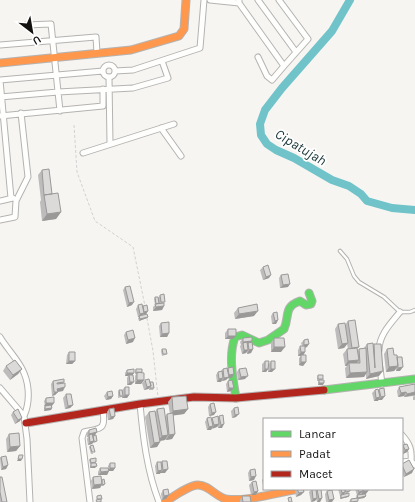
<svg xmlns="http://www.w3.org/2000/svg" width="415" height="502" font-family="Karla,sans-serif">
  <style>
    .lines { fill: none; stroke-linecap: round; stroke-linejoin: round }
    .river { stroke: #6fc3c9; stroke-width: 8 }
    .lane-casing { stroke: #b4b3b1; stroke-width: 4.5 }
    .street-casing { stroke: #b4b3b1; stroke-width: 7 }
    .fast-casing { stroke: #b4b3b1; stroke-width: 9 }
    .slow-casing { stroke: #b4b3b1; stroke-width: 9 }
    .jam-casing { stroke: #b4b3b1; stroke-width: 9 }
    .path { stroke: #d2d2d2; stroke-width: 1; stroke-dasharray: 3 2; stroke-linecap: butt }
    .lane { stroke: #fefefd; stroke-width: 2.5 }
    .street { stroke: #fefefd; stroke-width: 5 }
    .fast { stroke: #63d668; stroke-width: 7 }
    .slow { stroke: #ff974d; stroke-width: 7 }
    .jam { stroke: #b3261e; stroke-width: 7 }
    .wall { fill: #bdbbbb }
    .shaded-wall { fill: #9a9998 }
    .building { fill: #dcdad9; stroke: #9a9998 }
    .labels { text-anchor: middle; stroke-width: 3.5; stroke-linejoin: round; paint-order: stroke }
    .water-label { font-size: 14px; font-style: italic; fill: #1a3436; stroke: #fff }
  </style>
  <rect width="100%" height="100%" fill="#f7f5f2"/>
  <g class="lines">
    <path class="river" d="M350 0 332 31 282 88 265 110 260 124 261 135 267 144 276 150 294 158 332 180 349 186 361 194 367 201 392 208 415 210"/>
    <defs>
      <path id="lane" d="M340 251 347 259 354 276 359 282 384 297 400 312H410L415 310"/>
      <path id="street" d="M210 0 239 3
        M239 0V3L284 66 272 80 267 76 258 57
        M258 0 296 52
        M279 0 308 39 284 66
        M26 25 51 24 60 111
        M0 45 96 37 97 53
        M103 71a6 6 0 1 1 12 0a6 6 0 1 1-12 0Z
        M115 71 133 70 200 48 204 0
        M109 78 110 144
        M0 80 11 198
        M0 80 103 71
        M0 97 58 92 133 88 168 78 162 61
        M0 116 103 106V89
        M161 128 181 156
        M83 153 174 124
        M0 201 13 198
        M0 220 15 217 16 201 28 177 21 113
        M0 337C11 355 26 366 28 389 29 399 28 407 24 416
        M379 350C379 335 391 323 400 312
        M380 368 382 384
        M0 388 24 416 27 439 30 502
        M140 404C143 437 147 471 159 502
        M402 435C410 444 412 450 411 461
        M402 462 411 461 415 465
        M90 502 82 438 84 432C100 428 106 431 103 411"/>
      <path id="fast" d="M324 390 415 379
        M236 398C233 379 228 356 235 337L242 335 259 343 268 340 284 329C290 316 283 307 300 301L306 305 311 304 312 301 309 293"/>
      <path id="slow" d="M0 63 131 50 179 36 184 29 186 0
        M165 502C173 497 189 485 198 485 209 485 216 497 226 499 248 502 278 492 300 489"/>
      <path id="jam" d="M26 423 140 404 194 397 236 398 324 390"/>
    </defs>
    <use href="#lane" class="lane-casing"/>
    <use href="#street" class="street-casing"/>
    <use href="#fast" class="fast-casing"/>
    <use href="#slow" class="slow-casing"/>
    <use href="#jam" class="jam-casing"/>
    <path class="path" d="M74 125 77 172 95 221 133 247 145 306
      M146 313 153 351 158 397"/>
    <use href="#lane" class="lane"/>
    <use href="#street" class="street"/>
    <use href="#fast" class="fast"/>
    <use href="#slow" class="slow"/>
    <use href="#jam" class="jam"/>
  </g>
  <path class="wall" d="M42 170 52 194 61 212 56 219 42 221 40 202 41 200 38 175Z
    M263 267 269 278 263 280 260 270Z
    M281 275 288 287 280 288 279 278Z
    M125 287 132 305 127 307 123 290Z
    M160 295 164 304V306L162 310 153 311V307L155 305 154 299 155 297 158 298Z
    M138 305 142 307 143 306 148 311 146 314 142 315 141 316 148 317 147 318 139 321 138 318 139 317H138L136 309Z
    M238 308 254 316 235 319 234 313Z
    M273 313 278 320 276 324H272L271 316Z
    M348 321 359 347 357 349 358 351 359 349 364 348 367 344 373 346 374 344 379 376 366 379V374L364 377 346 378 345 368 347 366H345L343 354 347 349H348L347 344 344 348 338 349 335 329 338 324 345 325Z
    M161 323 169 333 167 337H160L159 326Z
    M228 329 233 339H225V333Z
    M126 332 133 342 126 344 124 335Z
    M243 338 252 341 251 342 253 349 251 353 247 354V352L246 353 242 354 240 346 241 345 240 342Z
    M274 338 281 352H271V343Z
    M304 340 307 347 305 348V352L303 355 306 362 303 366 299 365V358L301 356H298V350L300 346H302L301 343Z
    M162 349 167 354 165 355 162 356 161 351Z
    M387 349 394 355 400 371H396V369L394 371 386 372 384 354Z
    M69 352 75 361 72 364H66L67 355Z
    M265 361 269 364 271 361 272 372H268V369L266 372H262V364Z
    M6 366 22 369 18 374 10 380 3 371Z
    M228 368 232 378H228L226 380 222 381V380L221 382H217L216 375 218 372 221 371 223 369H227Z
    M136 369 142 373 144 380 141 384H135V376L136 374H135V371Z
    M239 369 245 379 238 380 237 372Z
    M127 370 133 375 131 385H127V378L128 376H125V373Z
    M318 375 323 379 322 380 323 385H318V382L319 381H317V377Z
    M145 380 150 382 154 388 153 390H149V389H148L144 390 142 383Z
    M53 381 64 382 63 383V391L58 392 55 395 52 396 51 384Z
    M228 381 234 388 231 391 227 392 226 384Z
    M415 384V400H413V397L414 396 404 397V396L398 397 397 391 399 387Z
    M125 387 129 395 127 398H122V396V397L118 398V392L119 390H122Z
    M379 389 382 400H378V401H374L372 393 375 390H379Z
    M107 392 113 396 111 399 106 400 104 396Z
    M66 394 73 405 70 408 65 409 63 398Z
    M172 397 188 409 184 414 173 415 175 434 172 439 166 440V439L165 440 160 441V442L157 447 150 448 145 417 149 412H155L157 409 165 417 167 414H170L168 402Z
    M46 398 52 406V408L51 410 44 411V408L45 406 44 401Z
    M210 404 214 415 209 416 208 407Z
    M234 408 236 417 232 418 231 411Z
    M109 409 115 416 113 419 108 420 107 412Z
    M13 412 20 421 15 424 11 415Z
    M219 416 222 428H218V426L217 427 212 428 211 430H207L205 422 207 418 211 419 212 418H218Z
    M89 430 95 435 96 442 93 443 92 444 88 445 87 439 88 437H87L86 433Z
    M9 434 20 446 16 451 7 452 6 439Z
    M403 445 409 449 407 452 403 454 402 452V447Z
    M90 446 93 454H91L89 447Z
    M1 457 8 465 6 469 1 470 0 458Z
    M90 459 96 462 95 463V468H90V465L91 464H90L89 460Z
    M162 461 165 473H160V474H156L155 466 157 462H161Z
    M110 463 115 468 113 471H109L107 475H98V472L100 468H108V466Z
    M402 464 412 473 404 477 402 473Z
    M250 470 254 480 249 481 248 473Z
    M0 477 7 502H0Z
    M93 477 102 480 104 486H101L100 488 92 489 91 481Z
    M264 478V489H269L264 490 262 480Z
    M252 482 258 491 256 495H251L249 485Z
    M296 489H303L301 495 296 497 295 491Z
    M312 489 316 491 317 489 322 498 320 502H317L316 499 315 501 311 502 309 492Z
    M338 489H350L348 493 349 496 348 497 340 499V496Z
    M355 489H368V491L365 494 366 496 364 498 358 499V502H349L351 499 356 498V497L357 495 361 494V493L357 495Z
    M163 490 166 499 162 500 161 494Z
    M327 491 332 502H326L325 494Z
    M242 496 251 502H240V500Z"/>
  <path class="shaded-wall" d="M61 212 56 219 42 221 47 214Z
    M271 275 269 278 263 280 266 277Z
    M290 284 288 287 280 288 283 285Z
    M134 302 132 305 127 307 129 303Z
    M164 306 162 310 153 311 156 307Z
    M148 311 146 314 142 315 144 312Z
    M258 311 254 316 235 319 239 314Z
    M144 313 141 316 138 317 140 314Z
    M148 317 147 318 139 321 140 319Z
    M278 320 276 324H272L275 321Z
    M169 333 167 337H160L162 334Z
    M228 336H236L233 339H225Z
    M135 338 133 342 126 344 128 340Z
    M252 341 250 344 248 343 247 344 243 343 241 345 243 342Z
    M348 343 344 348 338 349 342 344Z
    M309 344 307 347 302 348 304 345Z
    M274 347H285L281 352H271Z
    M253 349 251 353 247 354 249 350Z
    M244 350H248L246 353 242 354Z
    M301 352H305L303 356H298Z
    M359 360 355 365 349 363 347 366H345L348 361Z
    M69 361H75L72 364H66Z
    M301 362H306L303 366 299 365Z
    M398 366 394 371 386 372 389 367Z
    M403 367 400 371H396L398 368Z
    M22 369 18 374 10 380 13 375Z
    M265 369H268L266 372H262Z
    M271 369H275L272 372H268Z
    M383 371 379 376 366 379 370 374Z
    M367 372 364 377 346 378 350 373Z
    M127 373H134L132 376 129 375 128 376H125Z
    M234 374 232 378H228L226 380 222 381 224 378 228 377 229 375Z
    M248 376 245 379 238 380 241 377Z
    M223 378 221 382H217L219 379Z
    M137 380H144L141 384H135Z
    M130 382H134L131 385H127Z
    M319 383H324L323 385H318Z
    M151 386 148 389 144 390 147 387Z
    M65 387 63 391 55 392H58L55 395 52 396 57 389Z
    M229 388H234L231 391 227 392Z
    M406 392 404 396 398 397 401 393Z
    M415 392V395L404 397 407 394Z
    M125 395H129L127 398H122Z
    M113 396 111 399 106 400 108 397Z
    M385 396 382 400H378L381 397Z
    M380 397 378 401H374L376 398Z
    M46 403H54L52 406H44Z
    M73 405 70 408 65 409 68 406Z
    M52 408 51 410 44 411 45 409Z
    M188 409 184 414 170 416 173 411Z
    M216 412 214 415 209 416 212 413Z
    M239 414 236 417 232 418 235 415Z
    M115 416 113 419 108 420 111 417Z
    M22 418 20 421 15 424 18 420Z
    M219 424 217 427 212 429 214 425Z
    M224 424 222 428H218L221 425Z
    M213 426 211 430H207L209 427Z
    M97 432 95 435 89 437V435L87 437 89 434Z
    M175 434 172 439 166 440 169 435Z
    M168 435 165 440 158 441 162 436Z
    M94 441 92 444 88 445 90 442Z
    M160 442 157 447 150 448 154 443Z
    M20 446 16 451 7 452 10 447Z
    M409 449 407 452 403 454 405 450Z
    M18 459H22L21 461H17Z
    M8 465 6 469 1 470 3 467Z
    M97 466 95 468H90L91 467Z
    M110 468H115L113 471H108Z
    M168 469 165 473H160L163 470Z
    M414 469 412 473 404 477 406 474Z
    M162 470 160 474H156L158 471Z
    M109 471 107 475H98L101 472Z
    M256 476 254 480 249 481 251 477Z
    M102 484 100 488 92 489 94 485Z
    M258 491 256 495H251L254 492Z
    M363 491H368L366 494 361 495Z
    M363 491 360 494 357 495 359 492Z
    M304 492 301 495 296 497 299 493Z
    M345 492 343 495 340 496 342 493Z
    M169 495 166 499 162 500 164 496Z
    M349 496 348 497 340 499 341 498Z
    M366 496 364 498 357 499 358 498Z
    M317 498 315 501 311 502 313 499Z
    M322 498 320 502H317L319 499Z
    M334 499 332 502H328L329 500Z"/>
  <path class="building" d="M49 169 52 194 44 195 42 170Z
    M58 193 61 212 47 214 44 195Z
    M268 265 271 275 266 277 263 267Z
    M288 274 290 284 283 285 281 275Z
    M130 286 134 302 129 303 125 287Z
    M164 294 165 302H161L160 295Z
    M155 297H158L159 303 156 304Z
    M164 303V306L156 307 155 304Z
    M142 304 144 313 140 314 138 305Z
    M257 304 258 311 239 314 238 308Z
    M147 305 148 311 144 312 143 306Z
    M277 312 278 320 275 321 273 313Z
    M147 314 148 317 140 319 139 316Z
    M355 320 359 347 352 348 348 321Z
    M169 322V333L162 334 161 323Z
    M345 323 348 343 342 344 338 324Z
    M228 329H236V336H228Z
    M133 330 135 338 128 340 126 332Z
    M252 337V341L243 342V338Z
    M274 338H284L285 347H274Z
    M308 339 309 344 304 345V340Z
    M247 342 248 350H244L243 343Z
    M252 342 253 349 249 350 248 343Z
    M373 343 375 368 374 344H381L383 371 370 374 367 344Z
    M300 346H305V352H301Z
    M357 348 359 360 348 361 347 349Z
    M366 348 367 372 350 373 349 363H360L359 349Z
    M393 348 394 355H397L398 366 389 367 387 349Z
    M162 349H166L167 354H163Z
    M69 352H75V361H69Z
    M301 355H306V362H301Z
    M397 357H402L403 367 398 368Z
    M15 360 22 369 13 375 6 366Z
    M265 361H269L268 369H265Z
    M271 361H275V369H271Z
    M233 367 234 374 229 375 228 368Z
    M227 368 229 377 224 378 223 369Z
    M246 368 248 376 241 377 239 369Z
    M134 369V373H127V370Z
    M136 369H142V372L136 373Z
    M222 371 223 378 219 379 218 372Z
    M137 372 144 373V380H137Z
    M129 375H133L134 382H130Z
    M318 375H323V379H318Z
    M64 379V382L57 383V384L65 383V387L57 389 58 392H54L53 381Z
    M149 379 151 386 147 387 145 380Z
    M232 380 234 388H229L228 381Z
    M319 380H324V383H319Z
    M150 382H153L154 388H150V386H151Z
    M415 384V392L407 394 406 392 401 393 399 387Z
    M125 387H129V395H125Z
    M384 388 385 396 381 397 379 389Z
    M378 389 380 397 376 398 375 390Z
    M119 390H122L123 396H120Z
    M112 391 113 396 108 397 107 392Z
    M66 394H71L73 405 68 406Z
    M186 396 188 409 173 411 172 397Z
    M54 397V403H46V398Z
    M214 403 216 412 212 413 210 404Z
    M51 405 52 408 45 409V406Z
    M238 407 239 414 235 415 234 408Z
    M114 408 115 416 111 417 109 409Z
    M164 408 168 435 162 436 157 409Z
    M18 409 22 418 18 420 13 412Z
    M155 411 160 442 154 443 149 412Z
    M173 413 175 434 169 435 167 414Z
    M223 415 224 424 221 425 219 416Z
    M218 416 219 424 214 425 212 418Z
    M211 417 213 426 209 427 207 418Z
    M96 428 97 432 89 434V430Z
    M19 433 20 446 10 447 9 434Z
    M92 434 94 441 90 442 89 435Z
    M96 435 97 441 94 442 93 436Z
    M407 444 409 449 405 450 403 445Z
    M93 445 95 452H92L90 446Z
    M19 455H23L22 459H18Z
    M6 456 8 465 3 467 1 457Z
    M96 458V462L91 463 90 459Z
    M409 460 414 469 406 474 402 465V464Z
    M162 461H167L168 469 163 470Z
    M157 462H161L162 470 158 471Z
    M91 463H96L97 466 91 467Z
    M110 463H115V468H110Z
    M100 468H108L109 471 101 472Z
    M255 469 256 476 251 477 250 470Z
    M101 476 102 484 94 485 93 477Z
    M0 477H2L7 502H2L0 492Z
    M104 479 105 484 102 485V480Z
    M256 481 258 491 254 492 252 482Z
    M168 489 169 495 164 496 163 490Z
    M297 489H303L304 492 299 493Z
    M312 489H316L317 498 313 499Z
    M317 489H321L322 498 319 499Z
    M341 489H345V492L342 493Z
    M345 489H350V491L346 492Z
    M358 489H362L363 491 359 492Z
    M363 489H368V491H363Z
    M332 490 334 499 329 500 327 491Z
    M349 493V496L341 498V495Z
    M365 494 366 496 358 498 357 495Z
    M101 495 102 499H97V496Z
    M242 496H250L251 502H243Z
    M291 497 292 502H289L288 498Z
    M358 498V501L351 502V499Z
    M101 499V502H97L96 500Z"/>
  <g class="labels">
    <g class="water-label">
      <text transform="translate(301 147) rotate(31)" y="5">Cipatujah</text>
    </g>
  </g>
  <rect x="263" y="418" width="140" height="72" fill="#ffffff" stroke="#a1a0a0"/>
  <rect x="271" y="431" width="20" height="6" fill="#63d668" stroke="#a1a0a0"/>
  <text x="299" y="438" font-size="12" fill="#141211">Lancar</text>
  <rect x="271" y="451" width="20" height="6" fill="#ff974d" stroke="#a1a0a0"/>
  <text x="299" y="458" font-size="12" fill="#141211">Padat</text>
  <rect x="271" y="471" width="20" height="6" fill="#b3261e" stroke="#a1a0a0"/>
  <text x="299" y="478" font-size="12" fill="#141211">Macet</text>
  <g transform="translate(32 32) rotate(149)" stroke="#ffffff" stroke-width="3" paint-order="stroke">
  <path d="M0-3L7 15L0 10L-7 15Z" fill="#141211"/>
  <text y="-6" font-size="11" font-weight="bold" text-anchor="middle" fill="#141211">U</text>
  </g>
</svg>
